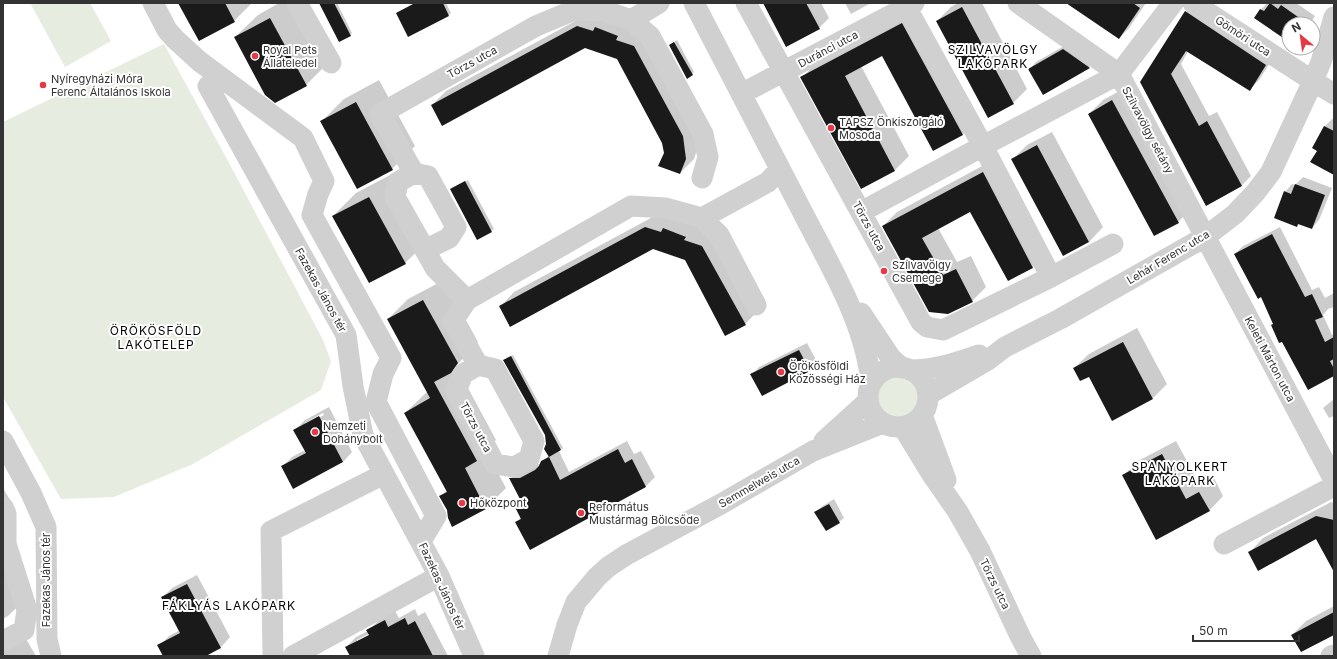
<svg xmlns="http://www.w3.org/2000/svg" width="1337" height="659" font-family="Inter,sans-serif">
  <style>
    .green { fill: #e6ecdf }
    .shadow { fill: #0003; fill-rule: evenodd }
    .building { fill: #1a1a1a }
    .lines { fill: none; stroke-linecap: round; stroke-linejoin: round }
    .minor { stroke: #d0d0d0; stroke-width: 21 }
    .poi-dot { fill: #e63946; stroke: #fff; stroke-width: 1.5 }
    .labels { text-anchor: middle; stroke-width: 4; stroke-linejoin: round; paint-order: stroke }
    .street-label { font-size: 11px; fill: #333; stroke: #fff }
    .poi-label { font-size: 11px; fill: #333; stroke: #fff; text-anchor: start }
    .neighbourhood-label { font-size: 12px; letter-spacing: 1px; fill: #000; stroke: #fff }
  </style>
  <rect width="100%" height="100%" fill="#fff"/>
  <path class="green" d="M30 3H90L111 41 65 67Z
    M164 44 227 159 323 340 331 361 321 390 193 464 114 497 61 499 3 397V122Z
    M874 398a24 24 0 1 1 48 0a24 24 0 1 1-48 0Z"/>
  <path class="shadow" d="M179 3H252L234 21Z
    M279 3H297L329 62 306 85 235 37 258 15Z
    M320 3H337L352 33 350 35Z
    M415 3H446L451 13 449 15 397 13Z
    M764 3H821L829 18 819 28Z
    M845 3H871L851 14Z
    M958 3H982L1027 89 1013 103 937 21 951 7Z
    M1067 3H1146L1129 28 1119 38Z
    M1194 3 1275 55 1259 80 1249 90 1188 51 1181 64 1209 116 1217 112 1251 176 1241 186 1141 82 1186 12Z
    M1267 3H1296L1315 16 1310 24H1289V41L1255 17Z
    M916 10 977 120 963 134 933 150 883 54 861 66 909 156 895 170 862 187 802 78 816 63Z
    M592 12 648 32 699 144 694 159 680 173 665 153 663 142 617 58 585 47 432 105 446 91Z
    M677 40 694 72 692 74 670 45Z
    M1071 42 1096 60 1089 67 1043 94 1029 70 1036 62Z
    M379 80 415 146 392 169 321 122 344 99Z
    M1127 87 1192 208 1178 222 1089 114 1103 100Z
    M1332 119 1334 120V174L1318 150 1314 148 1325 126Z
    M1052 132 1103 227 1089 242 1012 160 1027 145Z
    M997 158 1047 253 1032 268 971 210 938 228 957 262 971 256 986 287 972 301 883 226 897 212Z
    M392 174 428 241 405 263 333 216 356 193Z
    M1303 177 1332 188 1319 220 1312 228 1300 223 1297 226 1285 192 1292 184 1295 185Z
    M468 180 494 229 478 239 454 187Z
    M660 213 716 232 759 310 745 324 685 259 653 248 500 307 514 292Z
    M1280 227 1312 290 1319 287 1325 298 1334 293V307L1328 309 1323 315 1332 335 1334 334V374L1274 324 1261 296 1235 254 1243 246Z
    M444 280 478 342 456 366 496 440 486 450 506 488 486 508 453 525 448 510 440 497 447 490 405 413 428 391 388 319 408 299Z
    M1137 328 1167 384 1153 398 1089 375 1074 368 1089 354Z
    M807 343 817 362 809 370 762 394 752 375 759 367Z
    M513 355 563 448 559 451 569 472 627 441 634 454 641 451 655 477 646 486 530 549 516 523 521 517 515 505 521 499 510 479 519 470 529 469 541 463 549 455 546 435 506 358Z
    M1334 399V416L1329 418 1323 408Z
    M329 407 352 452 343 462 282 467 292 457 305 450 295 430 305 420ZM323 413 324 415 305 425V423Z
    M1176 441 1200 485 1214 478 1223 496 1209 511 1123 476 1138 461Z
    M3 488 13 505 3 515Z
    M834 499 844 518 839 522 816 512 821 507Z
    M1331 502 1334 503V570L1317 538 1249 553 1263 538Z
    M3 542 31 593 8 616 3 619Z
    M197 575 230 637 221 647 204 656H164L159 646 169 636 180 630 162 598 172 588Z
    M1334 606V633L1292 635 1306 621Z
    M415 609 418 616 425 612 448 656H351L346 647 356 637 368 631 378 621 395 611 399 618ZM373 632 374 633 357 642V640Z
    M26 639 36 656H3V652Z"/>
  <path class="building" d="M178 3H225L235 22 199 41Z
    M319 3H334L351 36 339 42Z
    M415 3H443L449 16 408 37 396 13Z
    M763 3H806L820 29 786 47Z
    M1066 3H1133L1140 8 1119 39Z
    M1270 3 1278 9 1281 5 1308 24H1289V42L1254 18 1260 9 1264 11Z
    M962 7 1014 104 988 118 936 21Z
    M1185 11 1266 65 1250 91 1186 51 1171 74 1199 126 1207 121 1242 186 1206 206 1140 82Z
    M270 18 307 86 275 103 265 95 234 37Z
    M902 23 963 135 933 151 882 56 845 76 895 171 861 189 800 77Z
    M577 26 593 31 595 27 618 36 616 40 634 46 683 136 686 159 680 174 658 166 664 153 662 143 617 59 585 48 442 126 431 105Z
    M674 42 693 75 687 79 669 45Z
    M1063 49 1090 68 1043 95 1028 69Z
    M1112 100 1179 223 1154 236 1088 114Z
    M356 102 393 170 357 189 320 121Z
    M1324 126 1334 131V175L1310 162 1317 151 1312 148Z
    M1037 145 1089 242 1063 256 1011 159Z
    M983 172 1033 268 1008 281 970 212 922 238 943 275 956 269 973 302 948 314 929 312 882 226Z
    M465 181 492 232 477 240 450 189Z
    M1295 184 1325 195 1312 229 1298 224 1297 227 1274 218 1284 191 1291 194Z
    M369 197 406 264 369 283 332 216Z
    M645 227 661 232 663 228 686 237 684 240 702 246 746 325 725 336 685 260 653 249 510 327 499 306Z
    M1272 234 1305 297 1312 294 1323 317 1315 320 1325 342 1334 337V359L1330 361 1334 369V376L1308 390 1282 342 1279 343 1271 325 1273 324 1261 297 1258 299 1234 254Z
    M423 300 458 363 451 373 434 382 477 461 465 468 486 509 452 527 448 518 447 510 439 496 447 492 404 413 430 398 387 319Z
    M1123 342 1153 399 1112 421 1089 377 1080 381 1073 368Z
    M799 350 810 371 762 396 750 374Z
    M511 356 561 450 549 457 544 449 546 444 545 435 503 360Z
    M319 416 343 462 293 489 281 466 306 453 293 430Z
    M618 449 625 463 632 459 646 487 530 550 515 522 521 519 514 505 521 501 509 478H520L535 470 539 466 541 461 549 457 560 480Z
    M1162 454 1186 499 1199 492 1210 511 1156 540 1122 475Z
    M829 504 840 523 826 531 814 512Z
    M1316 516 1334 520V572L1316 539 1258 571 1248 552Z
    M187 584 221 648 206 656H163L157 645 180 633 161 597Z
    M1334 612V635L1301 652 1291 635Z
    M405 618 408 625 415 621 433 656H350L345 647 369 635 366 630 385 620 388 627Z"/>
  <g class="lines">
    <path class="minor" d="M153 3 167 30 175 39 199 61 303 138 324 181 318 194 312 215 391 358 383 374 376 402 436 516 421 541
      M297 3 331 63
      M694 3C730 73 767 143 803 213 830 266 866 324 871 384
      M746 3 921 322 927 327 943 330 1051 277
      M1018 3 1119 74 1173 3
      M1193 3 1313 81 1321 62 1334 17
      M631 20 659 3
      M208 86 346 335 353 386 363 435 439 576 474 656
      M741 94 914 3
      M414 173 380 114 536 26 572 11 602 10 631 20 650 36 703 134 708 157 702 178
      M861 212 983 146 904 3
      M702 218 768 182 780 169
      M1113 244 1051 277 983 146 1119 74 1334 480
      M425 250 449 238 456 227 428 176 414 173 398 182 395 197 425 250 435 268 467 300 453 321 478 365 463 374 456 391 495 464 514 467 529 459 534 441 495 369 478 365
      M467 300 631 206 666 208 702 218 719 235 756 305
      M861 313 891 358 902 368
      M868 397a30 30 0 1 1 60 0a30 30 0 1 1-60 0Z
      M910 370C935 370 956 363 979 355
      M928 395 988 360 1005 347 1060 319 1205 237 1235 214 1255 193 1271 172 1313 81 1334 94
      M922 415 946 480
      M903 427 931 473 958 512 980 551 1021 638 1031 656
      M3 441 31 493 46 527 47 639 51 656
      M824 441 868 401
      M3 507 6 514V544L27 610 24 630 3 641
      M1224 544 1334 486
      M273 656 271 531 384 474
      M293 656 439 576
      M558 656 567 625 576 602 597 577 608 567 626 555 721 504 813 451 883 423
      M1331 656 1334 655"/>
  </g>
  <g class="poi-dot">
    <circle cx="255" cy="56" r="4"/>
    <circle cx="43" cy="85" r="4"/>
    <circle cx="831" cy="128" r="4"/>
    <circle cx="884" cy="271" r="4"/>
    <circle cx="781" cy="372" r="4"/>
    <circle cx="315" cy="432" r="4"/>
    <circle cx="462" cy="503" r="4"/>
    <circle cx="581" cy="513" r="4"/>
  </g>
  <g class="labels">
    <g class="street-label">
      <text transform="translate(1243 36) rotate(33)" y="4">Gömöri utca</text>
      <text transform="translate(828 49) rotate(-28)" y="4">Duránci utca</text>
      <text transform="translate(472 62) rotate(-29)" y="4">Törzs utca</text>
      <text transform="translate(1148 130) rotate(62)" y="4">Szilvavölgy sétány</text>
      <text transform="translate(869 226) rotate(61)" y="4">Törzs utca</text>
      <text transform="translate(1168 257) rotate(-31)" y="4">Lehár Ferenc utca</text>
      <text transform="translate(321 290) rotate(61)" y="4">Fazekas János tér</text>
      <text transform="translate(1270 359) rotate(62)" y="4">Keleti Márton utca</text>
      <text transform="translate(476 427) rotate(62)" y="4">Törzs utca</text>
      <text transform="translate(759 482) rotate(-30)" y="4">Semmelweis utca</text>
      <text transform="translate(46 580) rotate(-90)" y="4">Fazekas János tér</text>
      <text transform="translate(995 584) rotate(64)" y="4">Törzs utca</text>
      <text transform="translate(442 586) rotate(65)" y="4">Fazekas János tér</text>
    </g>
    <g class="poi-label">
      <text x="263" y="54">Royal Pets<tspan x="263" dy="13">Állateledel</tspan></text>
      <text x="51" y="83">Nyíregyházi Móra<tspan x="51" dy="13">Ferenc Általános Iskola</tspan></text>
      <text x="839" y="126">TAPSZ Önkiszolgáló<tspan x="839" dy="13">Mosoda</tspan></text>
      <text x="892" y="269">Szílvavölgy<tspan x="892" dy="13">Csemege</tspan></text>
      <text x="789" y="370">Örökösföldi<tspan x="789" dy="13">Közösségi Ház</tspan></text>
      <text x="323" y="430">Nemzeti<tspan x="323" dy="13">Dohánybolt</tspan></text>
      <text x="470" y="507">Hőközpont</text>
      <text x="589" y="511">Református<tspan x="589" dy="13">Mustármag Bölcsőde</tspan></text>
    </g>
    <g class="neighbourhood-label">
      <text x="993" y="54">SZILVAVÖLGY<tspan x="993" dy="14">LAKÓPARK</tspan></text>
      <text x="156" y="335">ÖRÖKÖSFÖLD<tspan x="156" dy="14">LAKÓTELEP</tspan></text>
      <text x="1180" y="471">SPANYOLKERT<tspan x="1180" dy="14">LAKÓPARK</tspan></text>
      <text x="229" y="610">FÁKLYÁS LAKÓPARK</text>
    </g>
  </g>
  <rect width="1337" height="659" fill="none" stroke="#333333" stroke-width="8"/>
  <g transform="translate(1301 36) rotate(331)"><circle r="19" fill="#ffffff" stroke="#adadad"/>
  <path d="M0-3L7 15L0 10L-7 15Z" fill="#e63946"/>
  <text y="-6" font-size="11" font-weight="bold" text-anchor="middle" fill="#333333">N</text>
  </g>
  <path d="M1193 635v6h106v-6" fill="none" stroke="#333333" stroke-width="2"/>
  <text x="1199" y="635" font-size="12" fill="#333333" stroke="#ffffff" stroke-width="3" paint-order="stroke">50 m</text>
</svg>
